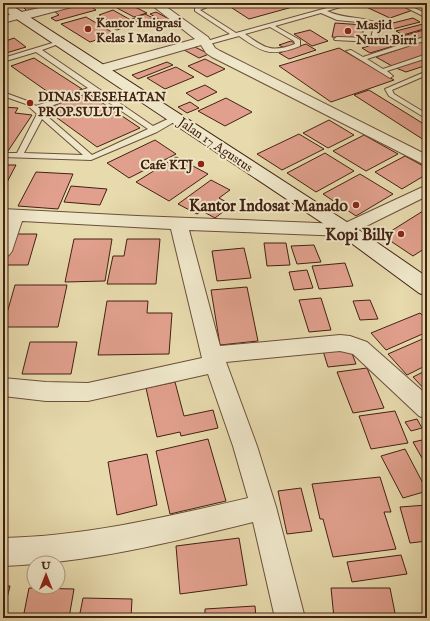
<svg xmlns="http://www.w3.org/2000/svg" width="430" height="621" font-family="'IM FELL English',serif">
  <style>
    .building { fill: #e1a08d; stroke: #432113 }
    .lines { fill: none; stroke-linecap: round; stroke-linejoin: round }
    .lane-casing { stroke: #6c4f3a; stroke-width: 2 }
    .street-casing { stroke: #6c4f3a; stroke-width: 2 }
    .secondary-casing { stroke: #432113; stroke-width: 2 }
    .lane { fill: #efe7ca; fill-rule: evenodd }
    .street { fill: #efe7ca; fill-rule: evenodd }
    .secondary { fill: #efe7ca; fill-rule: evenodd }
    .poi-dot { fill: #8f2418; stroke: #efe7ca; stroke-width: 1.5 }
    .labels { text-anchor: middle; stroke-width: 4; stroke-linejoin: round; paint-order: stroke }
    .far-poi-label { font-size: 13px; font-weight: bold; fill: #432113; stroke: #efe7ca; text-anchor: start }
    .far-street-label { font-size: 13px; fill: #432113; stroke: #efe7ca }
    .poi-label { font-size: 16px; font-weight: bold; fill: #432113; stroke: #efe7ca; text-anchor: end }
  </style>
  <rect width="100%" height="100%" fill="#e7daad"/>
  <filter id="stains"><feTurbulence type="fractalNoise" baseFrequency=".005" numOctaves="4"/><feColorMatrix values="0 0 0 0 .2 0 0 0 0 .09 0 0 0 0 .02 0 0 0 .5 -.17"/></filter>
  <radialGradient id="worn" r=".72"><stop offset=".6" stop-color="#630" stop-opacity="0"/><stop offset="1" stop-color="#630" stop-opacity=".3"/></radialGradient>
  <path class="building" d="M26 3H53L56 5 28 12 20 4Z
    M86 3 96 10 56 21 51 18 59 15 54 11Z
    M99 3H118L105 7Z
    M242 3H307L249 19 229 6Z
    M374 3H396L413 10 390 18 364 6Z
    M129 4 147 13 134 17 117 8Z
    M113 10 136 23 117 30 108 25 112 23 99 15Z
    M156 12 171 20 164 22 150 14Z
    M145 14 153 18 139 23 132 19Z
    M86 17 115 34 90 42 61 24Z
    M413 18 420 22 393 29 385 25Z
    M335 23 364 25 362 39 332 37Z
    M423 24 427 26V28L403 35 396 31Z
    M427 29V36L370 53 362 48Z
    M310 30 328 41 312 46 294 34Z
    M14 38 26 47 3 54V42Z
    M427 40V54L392 66 376 57Z
    M291 41 297 45 286 49 279 45Z
    M306 44 316 50 289 59 279 53Z
    M193 46 209 54 199 58 184 50Z
    M339 48 394 80 331 102 279 66Z
    M34 58 82 89 58 99 11 66Z
    M427 58V65L406 72 396 68Z
    M205 59 225 69 207 77 188 66Z
    M167 62 173 65 138 79 132 75Z
    M176 67 194 77 165 89 147 78Z
    M205 85 217 92 198 101 186 93Z
    M369 90 427 126V139L424 140 354 95Z
    M86 92 140 128 97 147 45 109Z
    M226 98 252 112 225 126 198 111Z
    M190 102 199 108 187 113 178 107Z
    M3 107 18 108 15 113 32 115 6 154H3Z
    M329 120 354 135 328 148 303 133Z
    M299 134 324 149 282 170 257 154Z
    M364 135 398 154 366 171 333 151Z
    M155 140 176 154 129 178 107 163Z
    M325 153 354 171 316 192 287 173Z
    M405 156 427 168V174L402 189 375 172Z
    M176 157 208 174 169 201 136 182Z
    M3 165H16L3 190Z
    M36 172 73 174 58 209 18 206Z
    M360 174 393 194 356 216 323 194Z
    M211 180 230 190 219 198 232 205 215 218 202 211 197 214 178 204Z
    M71 186 107 189 100 205 64 202Z
    M423 211 427 214V247L413 256 383 236Z
    M15 234H37L28 265H5Z
    M74 239H112L105 281 65 282Z
    M127 239H160L156 284H107L113 256H124Z
    M264 243H286L290 265 267 266Z
    M314 245 321 262 297 264 291 246Z
    M244 248 251 278 217 281 212 251Z
    M345 263 353 286 319 289 312 266Z
    M307 270 313 288 294 290 289 272Z
    M15 285H67L58 327H3Z
    M247 287 258 341 220 345 211 290Z
    M321 298 331 330 309 332 299 300Z
    M370 300 378 319 360 320 353 301Z
    M107 301H148L147 313H172L169 354 98 355Z
    M420 313 427 320V332L386 350 371 333Z
    M427 337V365L407 375 388 354Z
    M30 342H77L71 374H22Z
    M350 348 356 364 328 367 323 351Z
    M367 368 384 408 353 413 337 372Z
    M427 370V392L413 377Z
    M175 382 184 416 213 410 218 428 181 436 180 432 157 437 146 388Z
    M395 411 408 443 371 449 359 416Z
    M417 419 422 428 411 431 405 422Z
    M208 439 226 501 170 514 156 451Z
    M427 439V467L413 442Z
    M405 449 427 491 403 498 381 456Z
    M147 454 157 505 117 515 108 462Z
    M380 477 391 512H384L396 549 333 557 323 519H320L312 484Z
    M301 488 312 531 287 534 278 491Z
    M427 505V541L410 543 400 507Z
    M239 538 247 585 180 594 176 546Z
    M401 555 407 574 352 582 347 562Z
    M3 586H10L3 614Z
    M29 588 74 589 69 618H23Z
    M331 588H390L396 618H334Z
    M83 598 132 599 131 618H79Z
    M255 606 256 618H205V609Z"/>
  <g class="lines">
    <defs>
      <path id="lane" d="M209 3H217L200 10 236 33 345 3H354L327 11C345 20 362 15 379 24L378 38 373 42 335 40 334 39 337 37 371 38 374 26 368 23 337 20 321 13 275 26 300 40V46C272 57 263 53 239 36L206 45 203 43 204 42 230 34 195 11V8ZM270 27 294 41 295 44C271 53 265 48 245 34Z
        M397 3H404L427 14V18Z
        M427 36V40L367 59 383 69 427 54V58L387 71 393 76 390 78 346 51 351 50 363 57Z
        M59 41 64 42 42 50 153 126 174 116 181 118 157 132 91 160 3 157V153H17L37 114 26 104 3 96V92L30 102 36 106 88 88 36 52 3 62V58ZM92 91 148 129 92 155 40 110ZM42 119 83 155 24 153Z
        M427 71V75L392 90 394 94 427 114V119L389 96 385 89Z"/>
      <path id="street" d="M62 3H80L79 5 26 19H18L3 23V16Z
        M149 3H161L208 37 215 48 220 51 427 155V166L212 57 206 53 201 45 107 72H97L96 69 97 66 195 39Z
        M427 185V196L346 236 189 230 220 346 340 335 350 336 367 342 427 395V419L419 416 353 354 340 351 226 362 257 446 276 507 305 618H275L253 522C169 543 87 563 3 566V538C87 536 166 517 248 498L233 446 208 374 88 401H46L3 396V378L46 382 88 383 202 358 171 229 22 221 12 251 9 255 3 257V225L5 220 3 219V209L137 216 343 224Z"/>
      <path id="secondary" d="M3 3H8L353 226 427 277V296L419 293 339 234 3 10Z"/>
    </defs>
    <use href="#lane" class="lane-casing"/>
    <use href="#street" class="street-casing"/>
    <use href="#secondary" class="secondary-casing"/>
    <use href="#lane" class="lane"/>
    <use href="#street" class="street"/>
    <use href="#secondary" class="secondary"/>
  </g>
  <g class="poi-dot">
    <circle cx="88" cy="29" r="4"/>
    <circle cx="348" cy="31" r="4"/>
    <circle cx="30" cy="103" r="4"/>
    <circle cx="201" cy="164" r="4"/>
    <circle cx="356" cy="205" r="4"/>
    <circle cx="401" cy="234" r="4"/>
  </g>
  <g class="labels">
    <g class="far-poi-label">
      <text x="96" y="27">Kantor Imigrasi<tspan x="96" dy="15">Kelas I Manado</tspan></text>
      <text x="356" y="29">Masjid<tspan x="356" dy="15">Nurul Birri</tspan></text>
      <text x="38" y="101">DINAS KESEHATAN<tspan x="38" dy="15">PROP.SULUT</tspan></text>
      <text x="193" y="169" text-anchor="end">Cafe KTJ</text>
    </g>
    <g class="far-street-label">
      <text transform="translate(216 144) rotate(34)" y="5">Jalan 17 Agustus</text>
    </g>
    <g class="poi-label">
      <text x="348" y="211">Kantor Indosat Manado</text>
      <text x="393" y="240">Kopi Billy</text>
    </g>
  </g>
  <rect width="430" height="621" fill="none" stroke="#e7daad" stroke-width="16"/>
  <rect x="4" y="4" width="422" height="613" fill="none" stroke="#432113" stroke-width="2"/>
  <rect x="8" y="8" width="414" height="605" fill="none" stroke="#432113"/>
  <g transform="translate(46 575)"><circle r="19" fill="#efe7ca" stroke="#aa9881"/>
  <path d="M0-3L7 15L0 10L-7 15Z" fill="#8f2418"/>
  <text y="-6" font-size="11" font-weight="bold" text-anchor="middle" fill="#432113">U</text>
  </g>
  <rect width="100%" height="100%" filter="url(#stains)"/>
  <rect width="100%" height="100%" fill="url(#worn)"/>
</svg>
